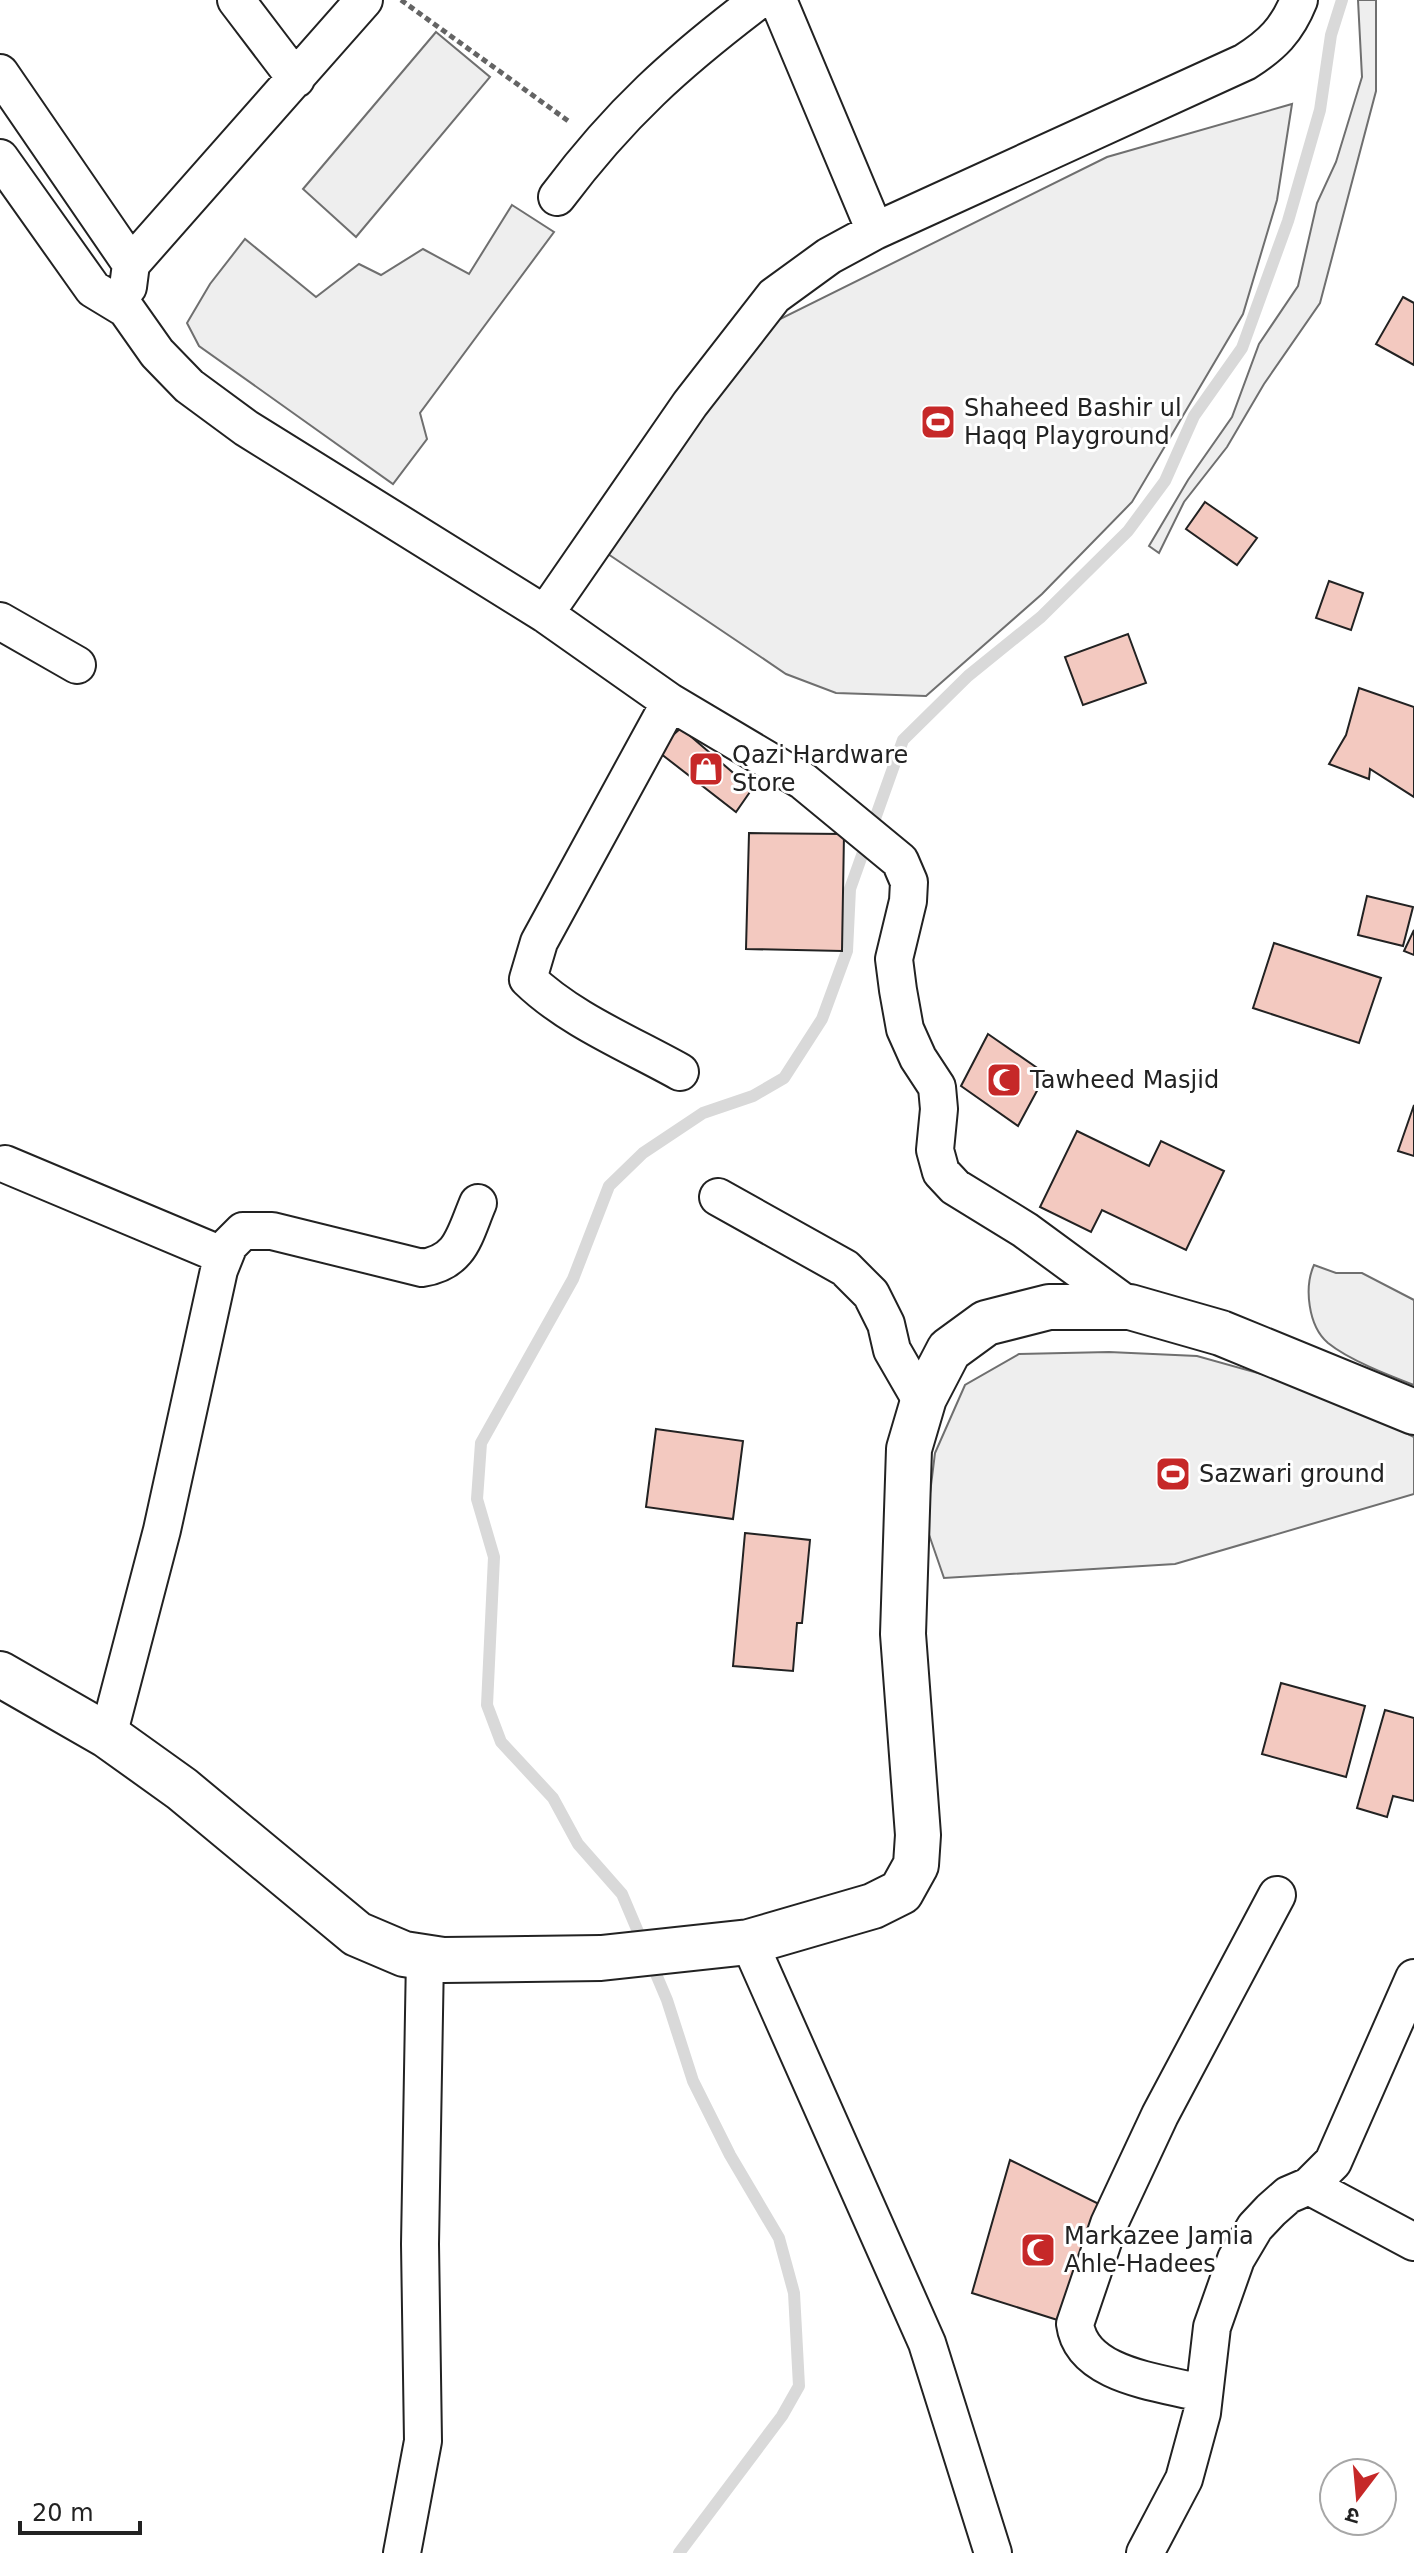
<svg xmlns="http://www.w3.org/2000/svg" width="1414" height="2553" font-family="'DejaVu Sans','Noto Sans Devanagari',sans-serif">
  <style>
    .green { fill: #eee; stroke: #6f6f6f; stroke-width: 2 }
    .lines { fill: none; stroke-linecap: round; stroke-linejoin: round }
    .stream { stroke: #d9d9d9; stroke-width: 12 }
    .building { fill: #f3c9c0; stroke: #222; stroke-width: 2 }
    .street-casing { stroke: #222; stroke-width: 40 }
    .secondary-casing { stroke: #222; stroke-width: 48 }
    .path { stroke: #646464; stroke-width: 5; stroke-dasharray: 6 4; stroke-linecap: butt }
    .street { stroke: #fff; stroke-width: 36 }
    .secondary { stroke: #fff; stroke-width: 44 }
    .labels { text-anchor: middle; stroke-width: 6; stroke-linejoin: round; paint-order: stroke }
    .poi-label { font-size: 24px; fill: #222; stroke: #fff; text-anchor: start }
  </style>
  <rect width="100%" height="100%" fill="#fff"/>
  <path class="green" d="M1358 0H1376V91L1320 303 1264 384 1227 447 1184 502 1159 553 1149 546 1188 480 1232 417 1259 344 1298 286 1317 203 1336 162 1362 77Z
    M436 32 490 77 356 237 303 189Z
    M1292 104 1277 200 1243 314 1132 502 1042 594 926 696 836 693 786 674 608 554 668 459 778 320 1107 157Z
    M512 205 554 232 420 413 427 439 393 484 199 346 187 323 210 284 245 239 316 297 359 264 381 275 423 249 469 274Z
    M1314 1265 1336 1273H1362L1414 1300V1385C1388 1375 1349 1360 1328 1343 1308 1326 1304 1287 1314 1265Z
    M1109 1352 1197 1356 1315 1389 1414 1437V1494L1175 1564 944 1578 926 1526 935 1453 965 1385 1019 1354Z"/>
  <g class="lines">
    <path class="stream" d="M679 2553 782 2416 799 2386 794 2293 779 2238 730 2155 693 2081 667 2000 622 1894 578 1844 553 1798 501 1742 487 1705 494 1557 477 1499 481 1443 573 1279 609 1186 643 1153 703 1113 753 1096 784 1078 822 1019 847 951 850 889 903 740 968 676 1041 617 1128 531 1165 481 1194 416 1242 348 1288 221 1320 110 1331 35 1342 0"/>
  </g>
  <path class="building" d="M1403 297 1414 303V365L1376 344Z
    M1205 502 1257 538 1237 565 1186 529Z
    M1329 581 1363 593 1351 630 1316 618Z
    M1128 634 1146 683 1083 705 1065 657Z
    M1359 688 1414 707V797L1370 769 1369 779 1329 764 1346 735Z
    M681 728 752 789 736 812 656 750Z
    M749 833 844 834 842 951 746 949Z
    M1367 896 1413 907 1403 946 1358 935Z
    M1414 930V955L1404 951Z
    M1274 943 1381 978 1359 1043 1253 1008Z
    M988 1034 1046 1074 1018 1126 961 1086Z
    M1414 1105V1156L1398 1151Z
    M1077 1131 1149 1166 1161 1141 1224 1171 1186 1250 1102 1210 1091 1232 1040 1207Z
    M656 1429 743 1441 733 1519 646 1507Z
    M745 1533 810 1540 802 1623H797L793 1671 733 1666Z
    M1281 1683 1365 1706 1346 1777 1262 1754Z
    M1385 1710 1414 1718V1801L1393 1796 1387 1817 1357 1808Z
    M1010 2160 1107 2208 1067 2323 972 2293Z"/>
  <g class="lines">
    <defs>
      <path id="street" d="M236 0 296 79
        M778 0 875 231
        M0 73 131 264 128 287
        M0 158 93 289 126 309 157 353 189 386 246 428 545 614 670 702 803 781 900 861 909 882 908 901 894 959 898 990 905 1029 918 1058 937 1087 939 1109 935 1150 941 1172 955 1187 1025 1230 1130 1307
        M557 197C620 113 676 63 759 0
        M131 264 364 0
        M545 614 690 404 774 296 829 256 875 231 1245 62C1272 45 1287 30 1299 0
        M0 621 77 665
        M670 702 539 942 528 979C569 1019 630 1044 680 1072
        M5 1164 224 1256
        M718 1197 845 1268 871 1294 886 1324 892 1350 922 1402
        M108 1736 162 1530 219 1270 229 1245 243 1231H272L422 1268C461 1262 464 1236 478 1203
        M749 1942 927 2343 993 2553
        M1309 2186 1414 2242
        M1204 2394C1162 2382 1082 2377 1075 2324L1109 2224 1160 2115 1277 1895
        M402 2553 423 2441 420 2244 425 1957
        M1145 2553 1184 2479 1202 2413 1212 2327 1236 2259 1255 2227 1271 2210 1288 2195 1309 2186 1333 2162 1414 1978"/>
      <path id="secondary" d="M0 1674 108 1736 182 1789 357 1934 404 1954 443 1960 601 1958 749 1942 873 1906 901 1892 916 1865 918 1835 903 1634 909 1449 924 1398 949 1350 986 1323 1049 1307H1130L1221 1333 1414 1412"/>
    </defs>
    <use href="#street" class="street-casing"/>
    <use href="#secondary" class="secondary-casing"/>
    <path class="path" d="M401 0 571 123"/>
    <use href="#street" class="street"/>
    <use href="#secondary" class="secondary"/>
  </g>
  <defs>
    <symbol id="stadium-square" viewBox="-11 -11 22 22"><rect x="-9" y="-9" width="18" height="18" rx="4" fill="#c62828" stroke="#fff"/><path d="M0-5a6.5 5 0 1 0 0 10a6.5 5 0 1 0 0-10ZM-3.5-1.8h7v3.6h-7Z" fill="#fff"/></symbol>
    <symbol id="shop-square" viewBox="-11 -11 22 22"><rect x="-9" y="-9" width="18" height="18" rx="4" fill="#c62828" stroke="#fff"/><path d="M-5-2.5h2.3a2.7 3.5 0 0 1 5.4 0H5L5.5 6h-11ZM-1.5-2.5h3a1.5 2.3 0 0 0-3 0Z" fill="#fff"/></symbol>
    <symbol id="mosque-square" viewBox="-11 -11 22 22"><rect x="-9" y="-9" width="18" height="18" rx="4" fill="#c62828" stroke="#fff"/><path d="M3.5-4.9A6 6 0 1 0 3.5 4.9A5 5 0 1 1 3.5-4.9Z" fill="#fff"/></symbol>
  </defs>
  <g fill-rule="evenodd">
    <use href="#stadium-square" x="918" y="402" width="40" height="40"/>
    <use href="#shop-square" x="686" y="749" width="40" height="40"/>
    <use href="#mosque-square" x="984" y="1060" width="40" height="40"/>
    <use href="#stadium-square" x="1153" y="1454" width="40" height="40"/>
    <use href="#mosque-square" x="1018" y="2230" width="40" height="40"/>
  </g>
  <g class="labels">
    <g class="poi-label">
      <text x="964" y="416">Shaheed Bashir ul<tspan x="964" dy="28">Haqq Playground</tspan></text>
      <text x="732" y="763">Qazi Hardware<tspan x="732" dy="28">Store</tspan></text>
      <text x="1030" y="1088">Tawheed Masjid</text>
      <text x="1199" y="1482">Sazwari ground</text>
      <text x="1064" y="2244">Markazee Jamia<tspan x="1064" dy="28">Ahle-Hadees</tspan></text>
    </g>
  </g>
  <g transform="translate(1358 2497) rotate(196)"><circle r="38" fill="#ffffff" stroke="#a7a7a7" stroke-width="2"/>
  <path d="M0-6L14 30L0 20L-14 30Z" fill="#c62828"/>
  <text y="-12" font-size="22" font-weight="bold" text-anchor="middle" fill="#222222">उ</text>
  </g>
  <path d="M20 2521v12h120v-12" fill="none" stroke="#222222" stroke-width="4"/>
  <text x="32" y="2521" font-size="24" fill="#222222" stroke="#ffffff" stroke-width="6" paint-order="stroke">20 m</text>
</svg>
